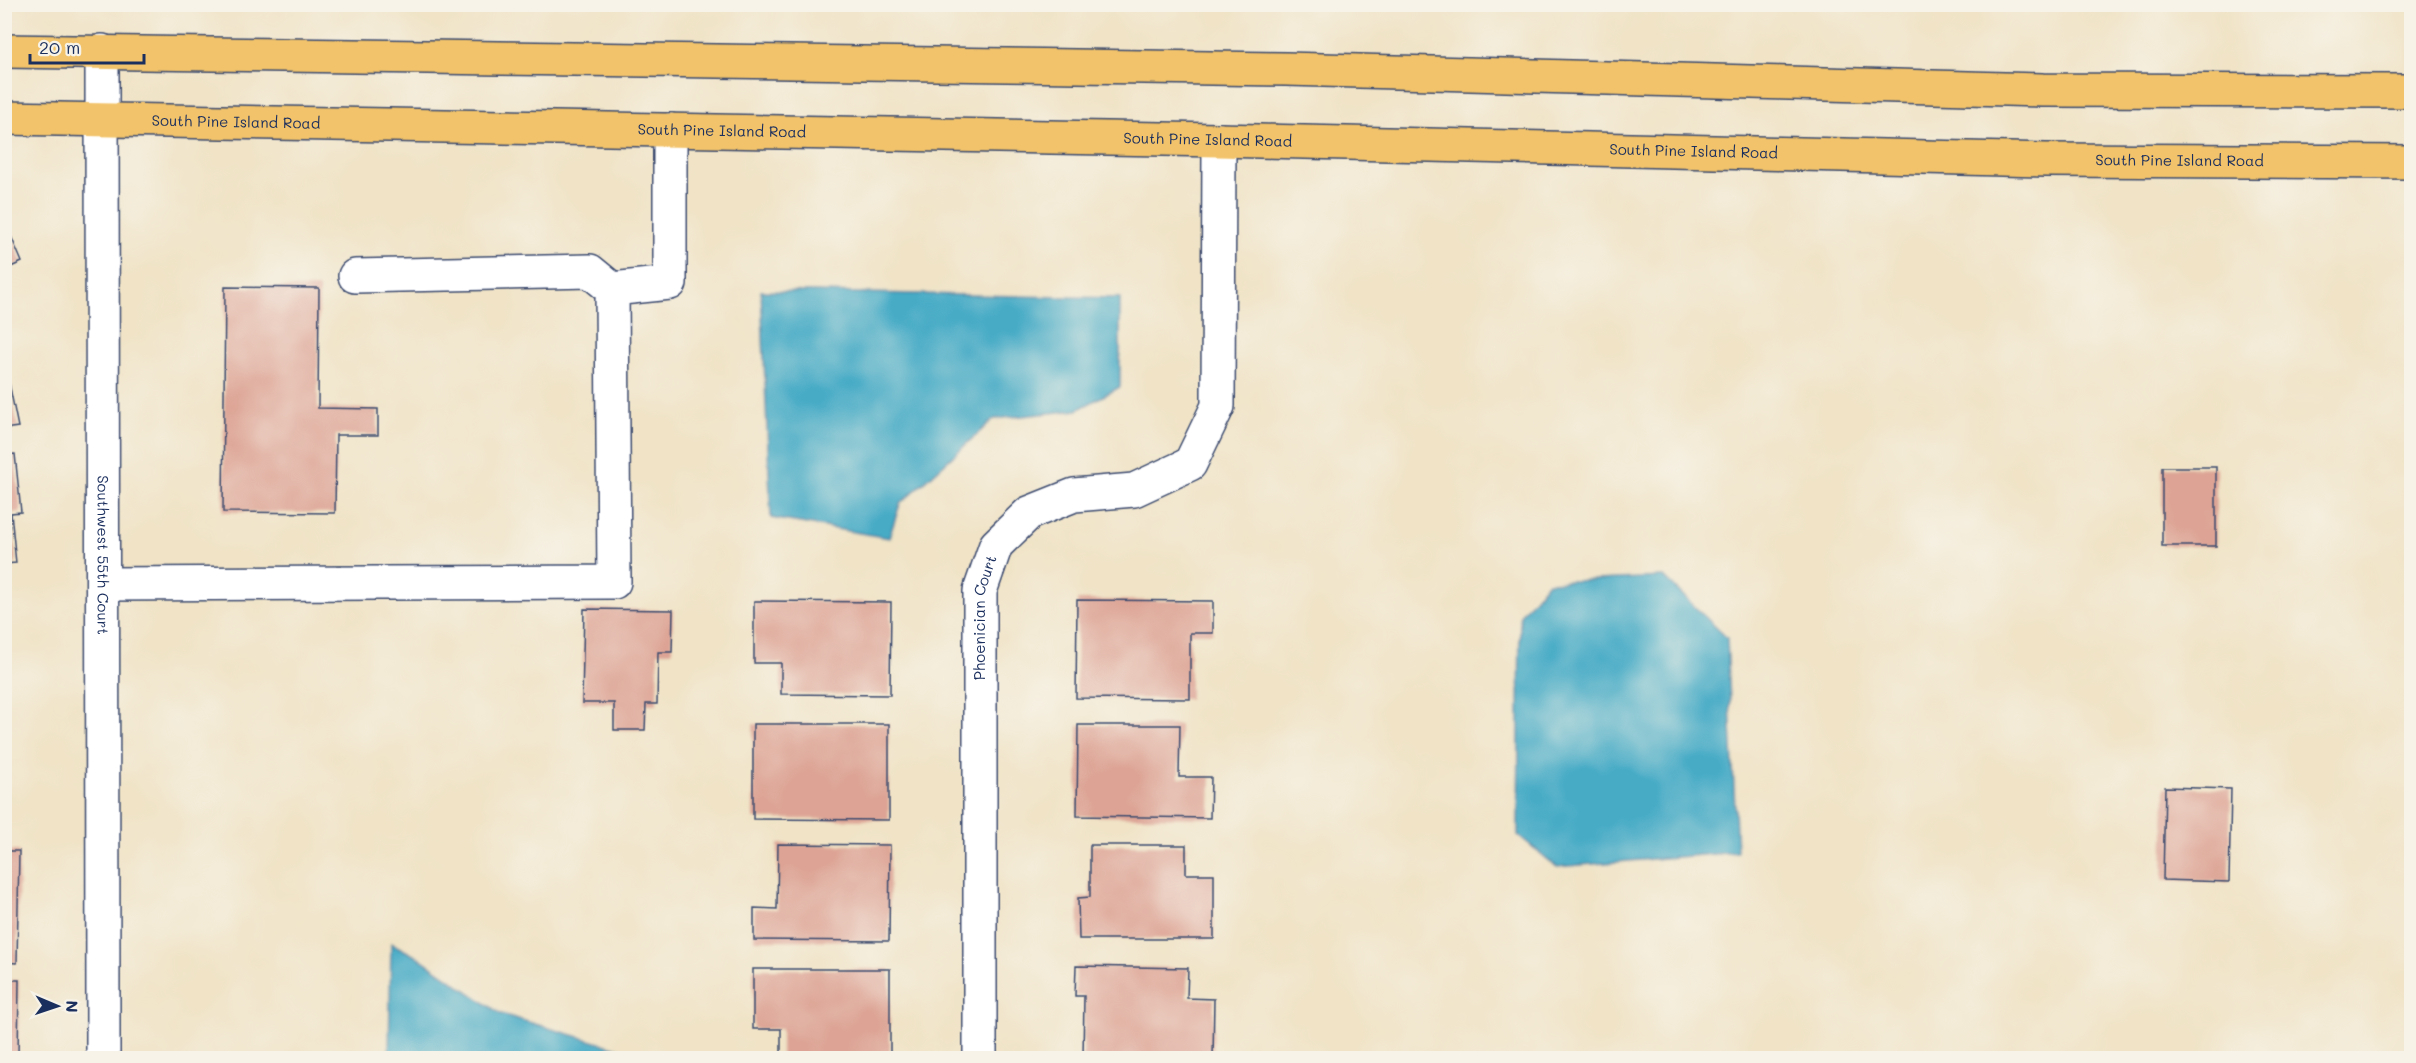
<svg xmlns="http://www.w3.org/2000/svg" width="2416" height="1063" font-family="Mali,sans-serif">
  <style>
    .water { fill: #47abc6; stroke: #316d92; stroke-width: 1.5 }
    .building { fill: #dda495 }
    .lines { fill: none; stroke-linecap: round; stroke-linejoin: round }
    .minor-casing { stroke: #3b4a6e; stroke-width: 36 }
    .major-casing { stroke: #3b4a6e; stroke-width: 36 }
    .minor { stroke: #fff; stroke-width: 33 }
    .major { stroke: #f2c36a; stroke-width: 33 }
    .labels { text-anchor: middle; stroke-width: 4.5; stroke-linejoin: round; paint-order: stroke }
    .street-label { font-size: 15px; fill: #1b2f5e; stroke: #f7f3e8 }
  </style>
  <rect width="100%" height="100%" fill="#f7f3e8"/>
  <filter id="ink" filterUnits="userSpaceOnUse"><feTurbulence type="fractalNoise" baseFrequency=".0167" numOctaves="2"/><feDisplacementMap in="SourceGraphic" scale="12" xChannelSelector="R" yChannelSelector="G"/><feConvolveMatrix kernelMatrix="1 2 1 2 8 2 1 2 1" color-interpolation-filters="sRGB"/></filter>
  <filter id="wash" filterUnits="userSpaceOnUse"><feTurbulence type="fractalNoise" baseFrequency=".008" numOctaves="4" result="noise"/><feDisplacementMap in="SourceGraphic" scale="24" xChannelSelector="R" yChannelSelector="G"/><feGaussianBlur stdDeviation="1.35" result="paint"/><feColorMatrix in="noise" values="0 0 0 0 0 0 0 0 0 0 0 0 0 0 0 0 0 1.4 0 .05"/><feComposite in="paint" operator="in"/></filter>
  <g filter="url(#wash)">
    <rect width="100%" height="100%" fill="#f0e3c6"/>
    <path class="water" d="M761 291 1120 298V387L1077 410 994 419 900 504 889 538 771 518Z
      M1664 577 1727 638 1737 852 1557 867 1518 835 1520 615 1548 582Z
      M391 943 421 959 501 1014 634 1053V1058H389Z"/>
    <g id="blocks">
      <path class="building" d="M8 229 22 262 4 270V231Z
        M225 287 319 288 318 408 378 409V435H336L335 513 223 512Z
        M4 358 18 427 4 429Z
        M15 454 21 512 11 513 16 563 4 564V455Z
        M2162 467H2216V546H2162Z
        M1077 600 1213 601V633H1190V699L1076 698Z
        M754 601 891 602 890 695 781 694V663H754Z
        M584 609 673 610 672 652H658L657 704H646L645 730H614V703H582Z
        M753 724H889V820L753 819Z
        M1078 725H1180L1179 777H1211L1210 818 1077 816Z
        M2165 787 2231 789 2229 882 2163 880Z
        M778 844 890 845 889 941 754 940V908L777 909Z
        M1090 845H1186V874H1214V939H1079L1078 898 1090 897Z
        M4 851H19L17 963 4 962Z
        M1076 966 1188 968 1187 998 1214 999 1213 1058H1083L1084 996H1075Z
        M753 969H890V1058H781V1029H753Z
        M5 980H19L18 1058H5Z"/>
    </g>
  </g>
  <g filter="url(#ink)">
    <use href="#blocks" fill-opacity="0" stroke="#3b4a6e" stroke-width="1.5"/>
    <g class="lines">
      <defs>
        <g id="minor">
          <path id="s1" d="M102 51 103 1058"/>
          <path d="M355 276 590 271 612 289"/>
          <path d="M103 584 614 582 612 289 670 283V130"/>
          <path id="s2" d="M980 1058V591L996 545 1029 513 1074 495 1134 490 1190 464 1218 406 1219 140"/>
        </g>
        <g id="major">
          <path d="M4 51 1286 69 2043 90 2412 91"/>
          <path id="s3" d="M4 118 1219 140 2046 160 2412 162"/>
        </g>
      </defs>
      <use href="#minor" class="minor-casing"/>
      <use href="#major" class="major-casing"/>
      <use href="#minor" class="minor"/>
      <use href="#major" class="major"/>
    </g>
  </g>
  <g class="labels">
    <g class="street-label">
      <text dy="5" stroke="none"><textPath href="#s3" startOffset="232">South Pine Island Road</textPath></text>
      <text dy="5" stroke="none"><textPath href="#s3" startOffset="718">South Pine Island Road</textPath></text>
      <text dy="5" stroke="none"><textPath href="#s3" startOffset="1204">South Pine Island Road</textPath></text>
      <text dy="5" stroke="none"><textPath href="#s3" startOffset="1690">South Pine Island Road</textPath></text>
      <text dy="5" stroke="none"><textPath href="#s3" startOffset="2176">South Pine Island Road</textPath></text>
      <text dy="5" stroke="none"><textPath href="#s1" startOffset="504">Southwest 55th Court</textPath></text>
      <text dy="5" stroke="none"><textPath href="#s2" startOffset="441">Phoenician Court</textPath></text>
    </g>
  </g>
  <rect width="2416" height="1063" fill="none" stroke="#f7f3e8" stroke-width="24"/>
  <g transform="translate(57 1006) rotate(92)" stroke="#f7f3e8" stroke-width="4.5" paint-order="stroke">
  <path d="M0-4.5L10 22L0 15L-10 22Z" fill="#1b2f5e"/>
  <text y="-9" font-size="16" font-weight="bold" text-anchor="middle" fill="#1b2f5e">N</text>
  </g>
  <path d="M30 54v9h114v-9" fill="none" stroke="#1b2f5e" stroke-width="3"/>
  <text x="39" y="54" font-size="18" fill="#1b2f5e" stroke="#f7f3e8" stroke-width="4.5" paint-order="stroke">20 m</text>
</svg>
